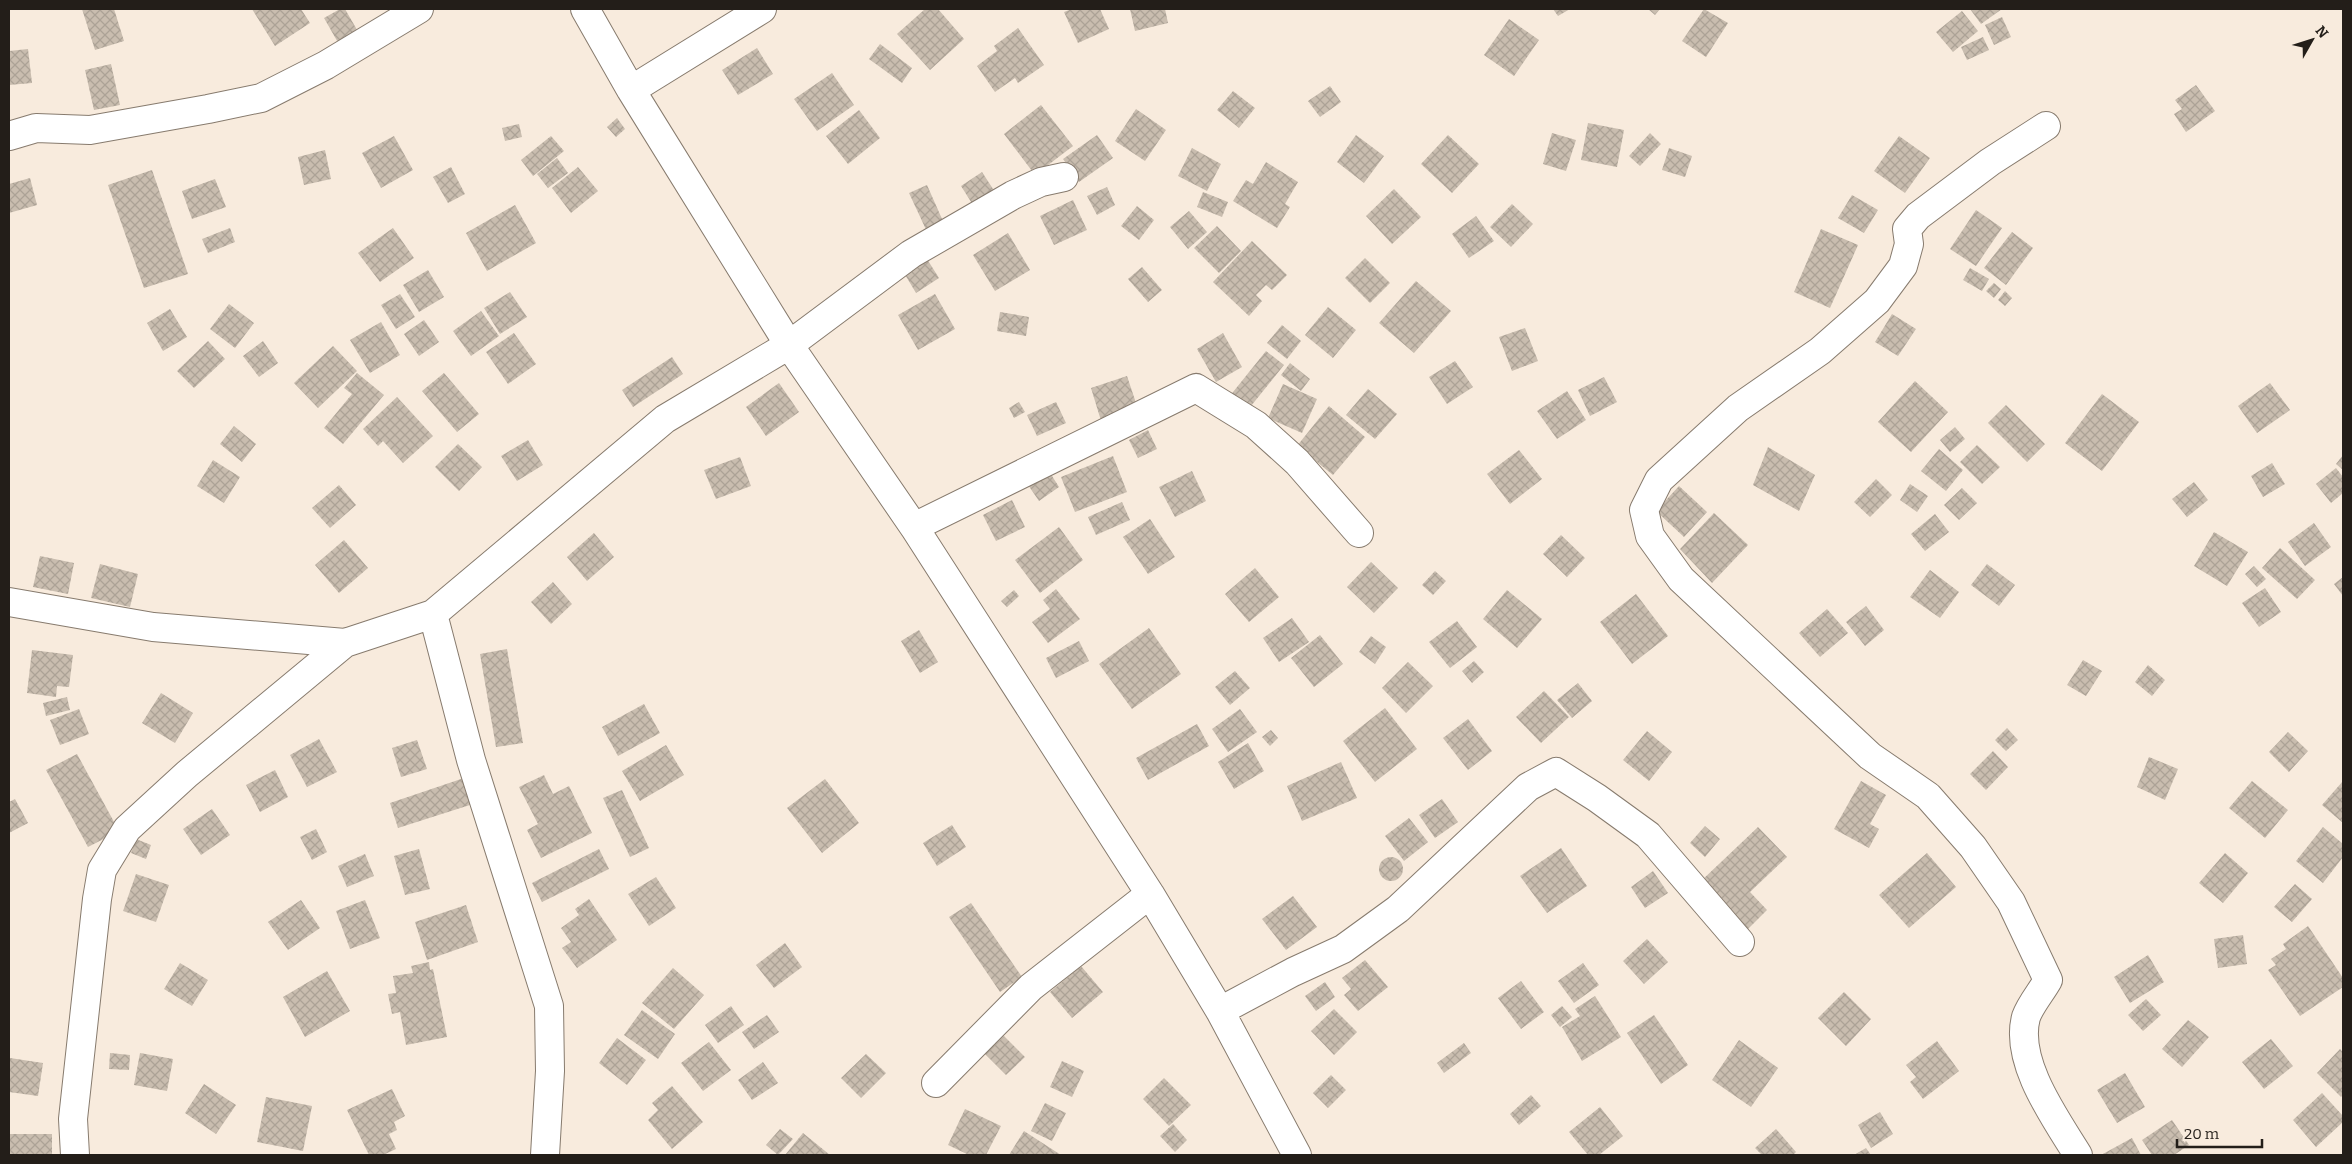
<svg xmlns="http://www.w3.org/2000/svg" width="2352" height="1164" font-family="Bitter,serif">
  <style>
    .building { fill: url(#building-cross-hatch) }
    .lines { fill: none; stroke-linecap: round; stroke-linejoin: round }
    .minor-casing { stroke: #877b6e; stroke-width: 30 }
    .minor { stroke: #fff; stroke-width: 28 }
  </style>
  <defs>
    <pattern id="building-cross-hatch" width="8" height="8" patternUnits="userSpaceOnUse" patternTransform="scale(1.25)"><rect width="8" height="8" fill="#c9bdaf"/><path d="M0 0l8 8M0 8l8-8" fill="none" stroke="#aca296"/></pattern>
  </defs>
  <rect width="100%" height="100%" fill="#f8ebdd"/>
  <path class="building" d="M82 9H114L124 41 95 50Z
    M252 9H301L310 23 275 46Z
    M340 9H345L360 35 340 46 324 18Z
    M925 9H938L964 39 930 70 897 34Z
    M1072 9H1100L1109 29 1078 43 1064 12Z
    M1130 9H1165L1168 23 1135 31Z
    M1553 9H1570L1558 16Z
    M1648 9H1660L1655 15Z
    M1704 9 1728 23 1706 57 1682 41Z
    M1970 9H2002L1981 24Z
    M1962 11 1978 31 1953 52 1936 32Z
    M2002 17 2011 37 1994 45 1985 25Z
    M1509 19 1539 40 1514 76 1484 55Z
    M1018 28 1044 65 1018 83 1015 78 995 92 977 66 997 51 994 46Z
    M1983 37 1989 50 1967 60 1961 47Z
    M880 44 912 68 902 83 869 59Z
    M757 48 773 74 738 95 722 70Z
    M28 49 32 83 9 85V51Z
    M111 64 120 105 94 110 85 70Z
    M832 73 854 105 817 131 794 99Z
    M2196 85 2215 111 2186 132 2174 114 2182 109 2175 100Z
    M1330 86 1341 102 1320 117 1308 101Z
    M1233 91 1255 108 1239 128 1217 110Z
    M1041 105 1073 146 1035 175 1004 134Z
    M1136 109 1166 130 1145 161 1115 141Z
    M859 110 880 138 848 164 826 136Z
    M617 118 625 129 616 137 607 127Z
    M1588 123 1624 130 1617 167 1581 160Z
    M519 124 522 137 505 141 502 128Z
    M1552 133 1576 140 1566 171 1543 164Z
    M1650 133 1661 144 1640 166 1629 156Z
    M1097 135 1113 158 1079 182 1063 159Z
    M1356 135 1384 156 1364 183 1337 162Z
    M1448 135 1479 164 1452 193 1421 164Z
    M394 136 413 170 381 188 362 153Z
    M551 136 564 151 533 176 521 160Z
    M1899 136 1930 158 1905 193 1874 171Z
    M1192 148 1221 164 1207 191 1178 176Z
    M1669 148 1692 156 1685 177 1662 170Z
    M325 150 331 179 304 185 298 157Z
    M557 158 568 173 548 188 537 174Z
    M1266 162 1298 182 1285 204 1290 207 1277 228 1233 201 1246 180 1253 184Z
    M451 167 465 194 448 203 433 177Z
    M578 167 598 191 571 213 552 188Z
    M152 170 188 274 144 288 108 185Z
    M982 172 995 192 973 205 961 186Z
    M30 178 37 205 9 213V184Z
    M215 179 226 207 192 219 182 191Z
    M927 185 946 228 929 236 909 193Z
    M1107 187 1115 205 1097 215 1087 196Z
    M1394 189 1421 217 1392 244 1366 216Z
    M1203 192 1228 202 1222 217 1197 207Z
    M1852 195 1878 210 1864 233 1838 218Z
    M1073 200 1087 230 1054 245 1040 216Z
    M1512 204 1533 224 1511 247 1490 227Z
    M515 205 536 243 487 271 466 233Z
    M1137 206 1154 220 1139 240 1121 226Z
    M1976 210 2002 228 1976 266 1950 249Z
    M1189 211 1207 232 1188 249 1170 227Z
    M1476 216 1494 241 1469 258 1452 234Z
    M1217 226 1241 251 1219 273 1194 248Z
    M230 228 235 242 208 253 202 239Z
    M393 228 414 258 380 282 358 253Z
    M1821 229 1858 245 1830 308 1794 292Z
    M2012 232 2033 248 2006 285 1984 268Z
    M1008 233 1030 270 995 291 973 255Z
    M1252 241 1287 275 1272 290 1266 285 1256 295 1262 301 1249 316 1213 282Z
    M1365 258 1390 283 1370 303 1345 278Z
    M927 259 939 278 916 293 904 273Z
    M1142 267 1162 290 1148 302 1128 279Z
    M1970 268 1989 279 1982 291 1963 280Z
    M428 270 444 297 419 312 403 285Z
    M1416 281 1451 311 1414 353 1379 323Z
    M1994 283 2001 289 1994 298 1986 291Z
    M2005 291 2012 298 2005 306 1998 300Z
    M510 292 527 317 500 334 484 308Z
    M400 294 415 317 396 329 381 305Z
    M935 294 955 329 918 350 898 315Z
    M229 304 254 323 235 348 210 329Z
    M1328 307 1356 330 1333 358 1305 335Z
    M170 309 187 337 163 351 147 323Z
    M481 311 499 336 471 356 453 331Z
    M1000 312 1029 317 1026 336 997 331Z
    M1892 314 1916 329 1898 356 1875 342Z
    M424 320 439 342 419 356 404 334Z
    M381 322 400 355 370 373 350 340Z
    M1282 325 1301 341 1287 359 1267 343Z
    M1525 328 1538 361 1512 371 1499 337Z
    M514 333 536 364 508 384 486 352Z
    M1223 333 1242 367 1216 382 1197 349Z
    M208 341 225 359 194 388 177 371Z
    M263 341 278 363 259 377 243 356Z
    M333 346 357 371 318 408 294 383Z
    M1266 351 1284 365 1247 411 1229 397Z
    M672 357 683 374 633 407 622 390Z
    M1455 361 1473 387 1447 404 1429 377Z
    M1290 363 1310 379 1301 391 1281 375Z
    M357 373 384 395 343 444 324 428 352 394 344 388Z
    M444 373 479 414 457 432 422 391Z
    M1127 376 1139 412 1102 424 1091 388Z
    M1604 377 1617 402 1590 416 1578 390Z
    M1915 381 1948 412 1911 452 1878 422Z
    M779 383 799 412 766 436 746 407Z
    M2270 383 2290 410 2257 433 2238 406Z
    M1283 384 1317 399 1302 433 1268 418Z
    M1368 389 1397 414 1375 439 1346 415Z
    M1567 391 1586 420 1557 439 1537 411Z
    M2102 394 2139 422 2102 471 2065 443Z
    M397 397 433 436 403 463 383 441 378 446 363 429Z
    M1019 402 1025 412 1014 418 1009 408Z
    M1056 402 1066 423 1037 436 1027 415Z
    M2006 405 2045 444 2027 462 1988 423Z
    M1329 406 1365 437 1333 475 1297 446Z
    M234 426 256 444 242 462 220 444Z
    M1955 427 1965 439 1950 452 1940 440Z
    M1148 430 1157 449 1138 458 1129 440Z
    M528 440 543 465 517 481 501 456Z
    M458 444 482 467 459 491 435 467Z
    M1977 445 2000 467 1982 484 1960 462Z
    M1768 447 1815 475 1799 511 1753 485Z
    M1939 449 1963 470 1946 491 1921 471Z
    M1519 450 1542 479 1510 504 1487 474Z
    M2343 455V470L2336 464Z
    M1113 456 1127 492 1075 512 1061 477Z
    M740 457 751 486 716 499 704 470Z
    M213 460 240 477 224 503 197 486Z
    M2272 463 2285 484 2263 497 2251 476Z
    M1047 468 1059 487 1039 501 1026 482Z
    M2336 468 2343 477V493L2331 503 2316 484Z
    M1192 471 1206 501 1175 517 1159 487Z
    M1876 479 1892 495 1870 517 1854 502Z
    M2194 482 2208 500 2187 517 2172 499Z
    M1910 484 1928 496 1917 512 1900 500Z
    M339 485 356 505 330 528 312 508Z
    M1679 486 1707 512 1684 537 1656 511Z
    M1962 488 1977 503 1959 520 1944 505Z
    M1012 500 1025 527 996 541 983 515Z
    M1122 502 1130 520 1096 535 1088 517Z
    M1714 513 1748 545 1712 583 1680 549Z
    M1935 514 1949 532 1925 551 1911 534Z
    M1150 519 1175 557 1148 574 1123 537Z
    M2314 523 2331 547 2305 566 2288 542Z
    M1059 527 1083 560 1040 593 1015 560Z
    M2214 532 2248 552 2227 586 2194 566Z
    M594 533 614 557 587 581 567 557Z
    M1561 535 1585 558 1567 577 1543 554Z
    M344 540 368 568 339 593 315 565Z
    M2280 548 2315 580 2297 599 2262 568Z
    M40 556 74 563 68 594 33 587Z
    M1371 562 1398 588 1374 613 1347 587Z
    M100 564 138 574 130 607 91 598Z
    M1987 564 2015 585 1999 606 1971 585Z
    M2254 566 2266 579 2257 587 2245 574Z
    M1255 568 1279 597 1249 622 1225 594Z
    M1930 570 1959 592 1940 618 1910 597Z
    M1435 571 1446 581 1433 595 1422 585Z
    M2343 577V596L2334 584Z
    M553 582 572 604 551 624 531 602Z
    M2265 588 2281 612 2259 627 2242 603Z
    M1056 589 1080 619 1048 643 1032 622 1050 609 1043 600Z
    M1014 590 1019 596 1007 607 1001 601Z
    M1507 590 1542 619 1517 648 1483 619Z
    M1636 594 1668 636 1632 664 1600 622Z
    M1866 606 1884 630 1865 646 1846 622Z
    M1827 609 1848 633 1820 657 1799 633Z
    M1292 618 1309 642 1279 662 1263 638Z
    M1457 621 1477 647 1450 668 1429 642Z
    M1149 628 1181 674 1132 709 1099 664Z
    M919 630 938 662 920 673 901 641Z
    M1320 635 1343 664 1314 687 1291 658Z
    M1371 636 1386 647 1375 664 1359 652Z
    M1079 641 1089 661 1056 678 1046 658Z
    M507 649 523 743 496 747 480 654Z
    M32 650 73 655 69 687 57 686 56 697 27 693Z
    M2083 660 2102 671 2086 696 2067 685Z
    M1474 661 1484 672 1472 683 1462 671Z
    M1408 662 1433 686 1406 713 1382 688Z
    M2148 665 2165 680 2152 696 2135 682Z
    M1235 671 1250 688 1230 705 1215 687Z
    M1578 683 1592 701 1572 718 1557 700Z
    M1544 691 1569 717 1541 743 1516 717Z
    M161 693 193 713 175 743 142 723Z
    M67 697 70 710 46 716 43 703Z
    M644 704 660 733 618 756 602 727Z
    M1385 708 1417 749 1375 782 1343 741Z
    M79 709 89 734 60 745 50 720Z
    M1240 709 1257 732 1228 752 1212 729Z
    M1468 719 1492 751 1468 770 1443 738Z
    M1197 724 1209 746 1148 780 1136 758Z
    M2007 728 2018 740 2006 751 1995 740Z
    M1271 730 1278 738 1270 746 1262 737Z
    M1647 731 1672 752 1649 781 1623 760Z
    M2288 732 2308 751 2289 772 2269 752Z
    M319 739 337 772 307 787 290 755Z
    M417 740 427 769 401 777 392 748Z
    M1248 743 1264 771 1234 789 1218 762Z
    M666 745 684 775 640 801 622 771Z
    M1993 751 2008 767 1986 790 1970 774Z
    M77 754 119 831 88 847 46 770Z
    M2149 757 2178 769 2165 800 2137 787Z
    M1341 762 1357 798 1302 821 1287 786Z
    M275 770 288 797 260 812 246 785Z
    M544 775 553 794 569 786 592 833 541 858 527 830 538 824 519 787Z
    M464 778 473 804 398 828 390 803Z
    M825 779 859 823 822 853 787 808Z
    M1861 781 1886 795 1870 824 1879 829 1869 848 1834 829Z
    M2252 781 2288 810 2265 838 2229 808Z
    M2343 781V823L2322 805Z
    M622 790 649 848 630 857 603 798Z
    M15 799 28 823 9 833V802Z
    M1442 799 1458 822 1435 838 1419 815Z
    M212 809 230 835 201 855 183 829Z
    M1409 818 1428 842 1404 861 1385 836Z
    M952 825 966 847 937 866 923 843Z
    M1705 826 1720 839 1705 857 1690 843Z
    M1758 827 1787 857 1750 892 1767 910 1747 930 1700 882Z
    M2323 827 2343 844V857L2323 883 2296 861Z
    M316 829 327 852 312 860 300 837Z
    M136 839 151 845 146 859 131 853Z
    M1561 848 1587 886 1547 913 1520 876Z
    M419 849 430 889 405 895 394 856Z
    M599 849 609 869 542 902 532 883Z
    M1927 853 1956 887 1909 928 1879 895Z
    M2225 853 2248 873 2223 903 2199 883Z
    M365 854 374 876 347 887 338 866Z
    M1379 869a12 12 0 1 1 24 0a12 12 0 1 1-24 0Z
    M1653 871 1668 893 1645 908 1631 887Z
    M136 874 169 885 156 922 123 911Z
    M656 877 676 908 649 926 628 894Z
    M2295 884 2312 899 2292 922 2274 907Z
    M1293 896 1317 927 1286 950 1262 919Z
    M589 899 617 940 577 968 562 948 571 942 561 928 579 915 575 909Z
    M301 900 320 928 288 950 268 922Z
    M365 900 380 938 350 949 336 911Z
    M971 903 1022 977 1000 992 949 917Z
    M466 905 478 942 427 960 415 922Z
    M2308 926 2343 978V987L2300 1016 2268 970 2276 965 2271 959 2286 949 2283 944Z
    M2243 935 2247 964 2218 968 2214 939Z
    M1647 939 1668 962 1644 984 1623 961Z
    M785 943 802 967 774 988 756 965Z
    M2148 955 2164 982 2130 1003 2114 977Z
    M1365 960 1388 987 1358 1011 1344 995 1351 989 1342 978Z
    M429 962 430 970 433 969 447 1037 406 1045 400 1012 392 1014 388 994 396 993 393 976 413 973 411 966Z
    M180 963 208 980 192 1006 164 989Z
    M1583 963 1599 985 1574 1003 1558 981Z
    M1081 966 1103 992 1072 1018 1050 992Z
    M673 968 704 995 674 1029 642 1003Z
    M327 971 350 1011 305 1037 283 997Z
    M1521 981 1544 1012 1521 1029 1498 998Z
    M1325 982 1335 997 1316 1011 1305 996Z
    M1844 992 1871 1019 1846 1046 1818 1018Z
    M1595 996 1621 1037 1582 1061 1562 1027 1580 1016 1575 1009Z
    M2146 999 2161 1015 2143 1031 2128 1015Z
    M731 1006 744 1025 718 1043 705 1025Z
    M1562 1006 1572 1017 1560 1027 1551 1015Z
    M1334 1009 1357 1032 1334 1055 1311 1031Z
    M642 1010 675 1034 658 1059 624 1035Z
    M767 1015 779 1032 754 1049 742 1032Z
    M1654 1015 1688 1065 1661 1084 1627 1033Z
    M2188 1020 2209 1037 2182 1067 2162 1049Z
    M1004 1036 1025 1057 1006 1075 985 1054Z
    M617 1038 646 1060 627 1085 599 1063Z
    M2271 1039 2293 1066 2264 1089 2242 1062Z
    M1739 1040 1778 1068 1751 1107 1712 1080Z
    M1937 1041 1959 1071 1923 1099 1910 1082 1916 1077 1906 1065Z
    M709 1042 731 1070 703 1091 681 1063Z
    M1464 1043 1471 1053 1444 1073 1437 1063Z
    M2340 1049 2343 1052V1095L2341 1097 2317 1073Z
    M110 1053 130 1055 129 1070 109 1069Z
    M140 1053 173 1059 167 1091 134 1085Z
    M866 1054 886 1073 861 1098 841 1078Z
    M10 1058 43 1063 38 1096 9 1092Z
    M1062 1061 1084 1071 1072 1097 1050 1087Z
    M763 1062 778 1083 752 1100 738 1080Z
    M2125 1073 2145 1107 2117 1123 2097 1090Z
    M1331 1075 1346 1090 1328 1108 1313 1093Z
    M1164 1078 1191 1105 1169 1126 1143 1099Z
    M204 1084 236 1105 216 1134 185 1113Z
    M672 1086 703 1122 672 1149 648 1120 658 1110 652 1103Z
    M392 1089 405 1116 394 1122 397 1130 389 1134 396 1149 383 1155H369L347 1110Z
    M2322 1093 2343 1116V1122L2316 1147 2293 1120Z
    M1531 1095 1541 1106 1519 1125 1510 1114Z
    M266 1097 312 1106 303 1151 257 1142Z
    M1045 1103 1066 1113 1052 1141 1031 1131Z
    M1600 1107 1623 1136 1599 1155H1588L1569 1132Z
    M965 1109 1001 1126 986 1155H969L948 1145Z
    M1880 1112 1893 1134 1871 1148 1858 1125Z
    M2172 1120 2189 1145 2174 1155H2152L2142 1140Z
    M1173 1124 1187 1140 1175 1152 1160 1136Z
    M780 1129 793 1139 778 1155 766 1145Z
    M1776 1129 1796 1152 1793 1155H1762L1755 1148Z
    M1024 1131 1061 1155H1009Z
    M803 1133 830 1155H785Z
    M9 1134H52V1155H9Z
    M2132 1138 2141 1155H2101Z
    M1866 1148 1871 1155H1854Z"/>
  <g class="lines">
    <defs>
      <path id="minor" d="M585 9 631 90 789 345 914 527 1150 894 1220 1011 1297 1155
        M631 90 762 9
        M2046 126 1990 162 1918 216 1907 229 1909 244 1903 266 1877 301 1820 351 1738 408 1659 480 1644 510 1650 536 1681 579 1870 756 1928 796 1973 847 2011 902 2048 980C2042 991 2030 1005 2026 1017 2014 1062 2056 1119 2078 1155
        M9 136 36 128 90 130 208 109 261 98 326 65 419 9
        M914 527 1196 388 1256 425 1297 462 1359 533
        M9 602 153 627 345 643
        M433 614 471 760 549 1006 550 1071 545 1155
        M1220 1011 1293 972 1343 949 1398 909 1528 787 1556 772 1597 798 1648 835 1740 942
        M936 1083 1031 987 1150 894
        M75 1155 73 1119 97 899 102 870 127 829 187 774 345 643 433 614 665 419 789 345 911 254 1013 195 1041 182 1064 177"/>
    </defs>
    <use href="#minor" class="minor-casing"/>
    <use href="#minor" class="minor"/>
  </g>
  <rect width="2352" height="1164" fill="none" stroke="#231e19" stroke-width="20"/>
  <g transform="translate(2312 40) rotate(51)" stroke="#f8ebdd" stroke-width="4" paint-order="stroke">
  <path d="M0-4L9 19L0 12L-9 19Z" fill="#231e19"/>
  <text y="-8" font-size="14" font-weight="bold" text-anchor="middle" fill="#231e19">N</text>
  </g>
  <path d="M2177 1139v8h85v-8" fill="none" stroke="#231e19" stroke-width="2.5"/>
  <text x="2184" y="1139" font-size="15" fill="#231e19" stroke="#f8ebdd" stroke-width="4" paint-order="stroke">20 m</text>
</svg>
